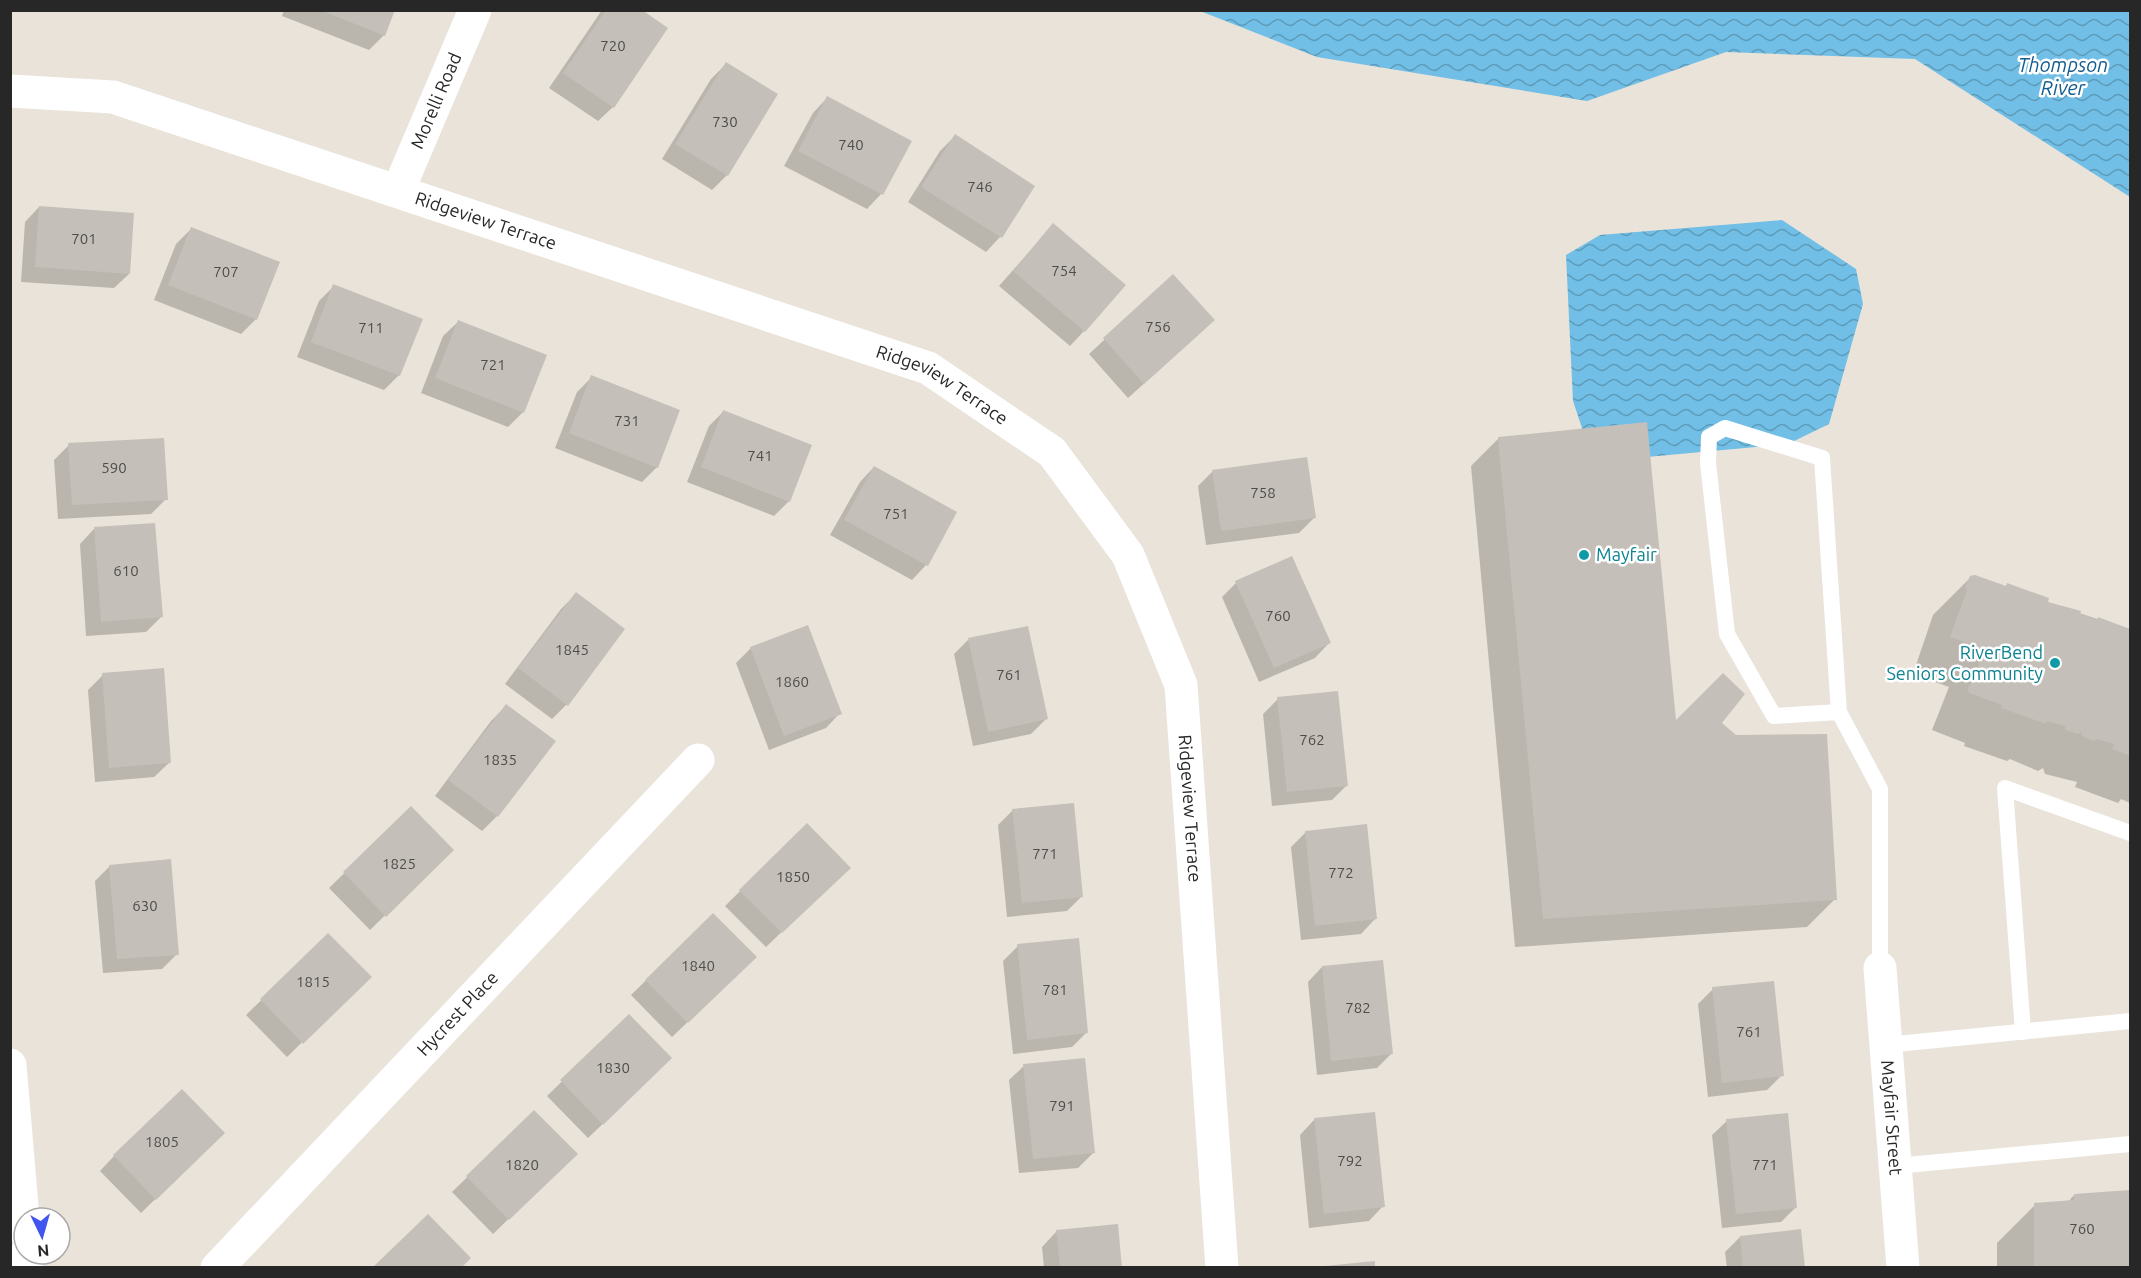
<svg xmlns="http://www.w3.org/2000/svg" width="2141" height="1278" font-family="Ubuntu,sans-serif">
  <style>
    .water { fill: url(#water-waves) }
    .shadow { fill: #0003 }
    .building { fill: #c4c0b9 }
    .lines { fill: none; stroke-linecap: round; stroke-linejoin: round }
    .service { stroke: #fff; stroke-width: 16 }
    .minor { stroke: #fff; stroke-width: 33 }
    .culture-dot { fill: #0f9aa8; stroke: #fff; stroke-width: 2 }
    .labels { text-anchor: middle; stroke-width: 5; stroke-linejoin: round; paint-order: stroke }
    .number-label { font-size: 15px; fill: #4e4d4c }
    .street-label { font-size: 18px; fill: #272727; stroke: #fff }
    .culture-label { font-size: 18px; fill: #0d838f; stroke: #fff; text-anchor: start }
    .water-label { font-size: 20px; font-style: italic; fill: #155c8e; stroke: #fff }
  </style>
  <defs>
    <pattern id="water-waves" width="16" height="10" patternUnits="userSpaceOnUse" patternTransform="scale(1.5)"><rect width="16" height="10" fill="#71bfe6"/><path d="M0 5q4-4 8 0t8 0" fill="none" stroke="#5d9bba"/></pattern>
  </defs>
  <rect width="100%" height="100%" fill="#e9e3d9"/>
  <path class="water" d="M1200 11H2130V197L1915 59 1726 52 1587 101 1317 57Z
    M1782 220 1856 269 1863 304 1829 424 1788 444 1647 457 1587 443 1573 401 1566 255 1600 235Z"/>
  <path class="shadow" d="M284 10H393L384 35 369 50 282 16Z
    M602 10H639L613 107 598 121 549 88Z
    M726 64 727 175 712 190 662 159 711 79Z
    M827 98 910 141 881 194 867 209 784 166 813 113Z
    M955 136 1033 187 1000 237 986 252 908 202 940 151Z
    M39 207 129 274 114 288 21 282 25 222Z
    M1053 225 1084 331 1070 346 999 286Z
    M191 229 256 319 241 334 154 300 176 244Z
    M1173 276 1198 335 1128 398 1089 354Z
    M334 286 399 375 384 390 297 357 319 301Z
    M458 322 523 412 508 427 421 393 443 336Z
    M592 377 657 467 642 482 555 448 577 392Z
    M724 411 789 501 774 516 687 482 709 426Z
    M1499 438 1675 723H1720L1835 899 1807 927 1515 947 1471 466Z
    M69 445 166 499 151 514 58 519 54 460Z
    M874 467 955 513 926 565 912 580 830 535 860 482Z
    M1213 471 1314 518 1299 533 1206 545 1198 486Z
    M94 529 161 617 146 632 86 636 80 544Z
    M1971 577 2130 630V803L2121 799 2118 803 2075 787 2077 782 2045 774 2043 768 2038 771 2010 759 2007 761 1964 746 1965 743 1932 730 1949 687 1913 674 1933 615Z
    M1236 583 1329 643 1315 658 1259 682 1222 597Z
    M576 594 566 705 552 719 505 684 561 609Z
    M968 640 1046 719 1031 734 973 746 954 654Z
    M751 648 840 713 826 728 769 750 736 663Z
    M103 675 169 763 154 777 95 782 88 690Z
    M1278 699 1347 785 1332 800 1272 806 1263 714Z
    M506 706 554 742 497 816 482 831 435 796 491 721Z
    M411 808 452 850 370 930 329 888Z
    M1013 810 1081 897 1067 911 1007 917 998 825Z
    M807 825 834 882 766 947 725 906Z
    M1306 832 1375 919 1361 934 1301 940 1291 847Z
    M110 866 177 954 162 969 103 973 95 881Z
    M713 915 740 972 672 1037 631 995Z
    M328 935 369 977 287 1057 246 1015Z
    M1018 946 1087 1032 1072 1047 1013 1054 1003 961Z
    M1322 967 1391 1054 1377 1068 1317 1075 1308 982Z
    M1713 989 1782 1075 1767 1090 1708 1097 1698 1004Z
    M629 1016 656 1073 588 1138 547 1096Z
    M1024 1066 1093 1153 1078 1168 1019 1173 1009 1080Z
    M534 1112 575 1154 493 1234 452 1192Z
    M1314 1120 1383 1206 1369 1221 1309 1228 1300 1135Z
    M1727 1121 1796 1207 1781 1222 1722 1228 1712 1135Z
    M208 1148 141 1213 100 1171 114 1156Z
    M2130 1191V1268H1997V1243L2035 1205 2068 1202 2074 1195Z
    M1056 1232 1120 1268H1044L1042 1247Z
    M1740 1237 1804 1268H1727L1725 1252Z"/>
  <path class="building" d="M320 10H395L385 36Z
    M606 10H642L668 28 614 108 563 73Z
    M726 62 778 94 728 176 675 144Z
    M827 96 912 141 883 195 798 151Z
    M955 134 1035 186 1002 238 921 187Z
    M39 206 134 213 130 274 35 267Z
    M1053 223 1126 285 1085 332 1013 271Z
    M191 227 280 262 257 320 168 285Z
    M1173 274 1215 320 1144 384 1103 338Z
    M333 284 423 319 400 376 311 342Z
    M458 320 547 355 524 413 435 378Z
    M591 375 680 410 658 468 569 433Z
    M723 410 812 445 790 502 701 467Z
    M1647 422 1676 720 1723 673 1745 694 1722 723 1736 735 1827 734 1837 900 1543 919 1498 437Z
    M164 438 168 500 72 505 68 443Z
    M1307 457 1316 518 1221 531 1212 470Z
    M874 466 957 512 928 566 844 520Z
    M155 523 163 617 101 622 94 527Z
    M1292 556 1331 643 1274 668 1235 581Z
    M1975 575 2006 586 2007 583 2049 598 2048 602 2081 611 2080 614 2097 620 2098 617 2130 629V756L2112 749 2114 744 2097 739 2094 741 2082 736 2081 732 2078 734 2065 730V726L2047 721 2046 724 2001 708 2002 705 1969 693 1968 689 1986 649 1950 637 1967 590 1965 587 1970 576Z
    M576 592 625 629 568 706 518 668Z
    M808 625 842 714 784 736 750 647Z
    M1028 626 1048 719 988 732 968 638Z
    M164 668 171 763 109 768 102 673Z
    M1338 691 1348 786 1287 792 1277 697Z
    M506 704 556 741 498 817 448 780Z
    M1074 803 1083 897 1022 903 1012 809Z
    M411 806 454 850 386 917 343 872Z
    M807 823 851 868 782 933 739 890Z
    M1367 824 1377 919 1315 926 1305 831Z
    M171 859 179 955 117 959 109 865Z
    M713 913 757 957 688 1023 645 980Z
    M328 933 372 977 303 1044 260 999Z
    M1079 938 1088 1033 1027 1040 1017 944Z
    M1383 960 1393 1054 1331 1061 1322 966Z
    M1774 981 1784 1076 1722 1083 1712 987Z
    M629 1014 672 1058 603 1125 560 1080Z
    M1085 1058 1095 1153 1033 1159 1023 1064Z
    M182 1089 225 1133 156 1200 113 1155Z
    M534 1110 578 1154 509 1220 466 1176Z
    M1375 1112 1385 1207 1324 1214 1314 1118Z
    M1788 1113 1797 1208 1736 1214 1726 1119Z
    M2130 1190V1268H2034V1203L2074 1200V1194Z
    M428 1214 471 1258 461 1268H372Z
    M1118 1224 1122 1268H1060L1056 1230Z
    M1801 1229 1805 1268H1743L1740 1236Z
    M1375 1261V1268H1325V1266Z"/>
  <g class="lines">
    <path class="service" d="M1839 712 1822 458 1725 428 1709 437 1708 463 1727 634 1774 716 1839 712 1880 789V968
      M2023 1032 2005 788 2130 833
      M1886 1045 2130 1021
      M1896 1166 2130 1144"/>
    <g class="minor">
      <path id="s1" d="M10 91 113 97 928 368 1052 452 1128 555 1181 685 1222 1268"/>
      <path id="s2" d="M398 191 475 10"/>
      <path id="s3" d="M1880 968 1903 1268"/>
      <path d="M10 1065 24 1230"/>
      <path d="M26 1254 27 1268"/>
      <path id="s4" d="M217 1268 698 760"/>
    </g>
  </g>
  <g class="culture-dot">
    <circle cx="1584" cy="555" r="6"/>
    <circle cx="2055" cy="663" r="6"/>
  </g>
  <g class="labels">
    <g class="number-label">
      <text x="613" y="51">720</text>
      <text x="725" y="127">730</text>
      <text x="851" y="150">740</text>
      <text x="980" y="192">746</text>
      <text x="84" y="244">701</text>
      <text x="1064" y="276">754</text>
      <text x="226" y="277">707</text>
      <text x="1158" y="332">756</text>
      <text x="371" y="333">711</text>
      <text x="493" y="370">721</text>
      <text x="627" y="426">731</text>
      <text x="760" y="461">741</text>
      <text x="114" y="473">590</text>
      <text x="1263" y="498">758</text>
      <text x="896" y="519">751</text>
      <text x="126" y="576">610</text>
      <text x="1278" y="621">760</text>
      <text x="572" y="655">1845</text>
      <text x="1009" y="680">761</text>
      <text x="792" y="687">1860</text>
      <text x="1312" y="745">762</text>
      <text x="500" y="765">1835</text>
      <text x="1045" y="859">771</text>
      <text x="399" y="869">1825</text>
      <text x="1341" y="878">772</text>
      <text x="793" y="882">1850</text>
      <text x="145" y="911">630</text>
      <text x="698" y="971">1840</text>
      <text x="313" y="987">1815</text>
      <text x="1055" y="995">781</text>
      <text x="1358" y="1013">782</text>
      <text x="1749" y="1037">761</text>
      <text x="613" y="1073">1830</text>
      <text x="1062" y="1111">791</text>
      <text x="162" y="1147">1805</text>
      <text x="1350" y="1166">792</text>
      <text x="522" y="1170">1820</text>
      <text x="1765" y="1170">771</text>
      <text x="2082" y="1234">760</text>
    </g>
    <g class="street-label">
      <text dy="6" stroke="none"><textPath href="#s2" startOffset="98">Morelli Road</textPath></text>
      <text dy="6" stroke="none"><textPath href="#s1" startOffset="496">Ridgeview Terrace</textPath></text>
      <text dy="6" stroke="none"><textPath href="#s1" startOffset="982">Ridgeview Terrace</textPath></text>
      <text dy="6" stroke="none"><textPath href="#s1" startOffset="1504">Ridgeview Terrace</textPath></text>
      <text dy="6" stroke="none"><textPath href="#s4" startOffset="350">Hycrest Place</textPath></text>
      <text dy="6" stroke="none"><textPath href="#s3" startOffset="150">Mayfair Street</textPath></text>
    </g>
    <g class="culture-label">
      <text x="1596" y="561">Mayfair</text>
      <text x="2043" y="659" text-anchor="end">RiverBend<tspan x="2043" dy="21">Seniors Community</tspan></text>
    </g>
    <g class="water-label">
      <text x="2063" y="72">Thompson<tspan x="2063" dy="23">River</tspan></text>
    </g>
  </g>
  <rect width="2141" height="1278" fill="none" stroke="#272727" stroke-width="24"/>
  <g transform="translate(42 1236) rotate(175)"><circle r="28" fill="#ffffff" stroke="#a9a9a9" stroke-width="1.5"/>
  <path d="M0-4.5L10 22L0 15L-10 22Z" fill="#4156ee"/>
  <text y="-9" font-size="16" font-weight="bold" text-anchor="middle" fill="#272727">N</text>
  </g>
</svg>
